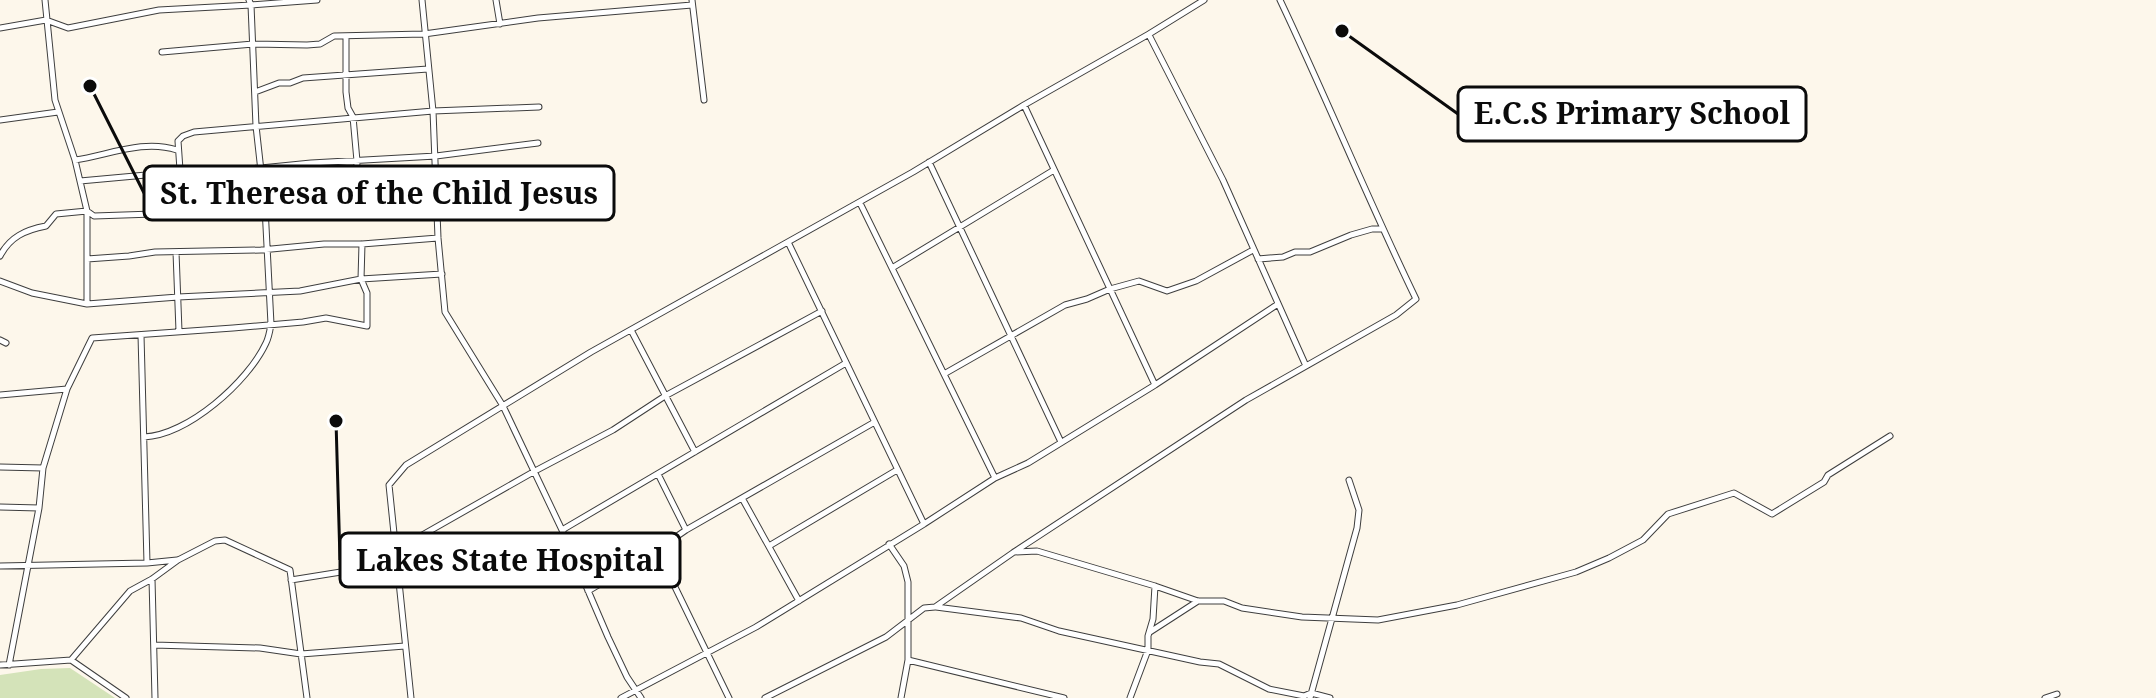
<svg xmlns="http://www.w3.org/2000/svg" width="2156" height="698" font-family="'Noto Serif',serif">
  <style>
    .green { fill: #d4e3b9 }
    .lines { fill: none; stroke-linecap: round; stroke-linejoin: round }
    .minor-casing { stroke: #3e3e3e; stroke-width: 7 }
    .minor { stroke: #fff; stroke-width: 5 }
    .leader { fill: none; stroke: #0b0b0b; stroke-width: 3 }
    .callout-dot { fill: #0b0b0b; stroke: #fff; stroke-width: 3 }
    .callout { fill: #fff; stroke: #0b0b0b; stroke-width: 3 }
    .callout-label { font-size: 30px; text-anchor: middle; font-weight: bold; fill: #0b0b0b }
  </style>
  <rect width="100%" height="100%" fill="#fdf7eb"/>
  <path class="green" d="M70 668 115 698H0V675L41 669Z"/>
  <g class="lines">
    <defs>
      <path id="minor" d="M45 0 55 100 75 160 87 211V304
        M249 0 251 5 317 0
        M422 0 433 111 438 238 445 312 503 406 562 530 608 637 627 677 641 698
        M496 0 500 24
        M692 0 704 100
        M0 28 46 20 68 28 159 10 251 5 256 126 265 207 271 324C270 330 269 337 266 343 248 382 188 435 144 437
        M1149 35 1223 180 1306 366
        M346 37V92L348 108 353 117 357 161 356 201
        M162 52 253 44 307 45 320 44 334 36 424 34 538 18 692 5
        M255 92 279 83H290L303 78 428 69
        M1024 105 1155 385
        M0 120 58 112
        M75 160C109 155 143 139 177 150
        M929 162 1061 442
        M80 181 179 172 261 168 311 163 436 156 538 143
        M860 203 995 478
        M183 213 436 193
        M788 242 924 524 995 478 1028 463 1155 385 1278 304
        M176 252 179 331
        M0 256C10 237 25 230 46 226L56 214 87 211 94 216 183 213 178 141 183 136 194 132 433 111 539 107
        M87 259 129 256 155 252 261 250 324 244H361
        M1258 259 1283 257 1295 252H1310L1351 235 1372 229H1382
        M892 268 1054 170
        M0 281 32 293 87 304 178 297 300 291 361 279 362 244 438 238
        M631 330 695 452
        M141 335 147 563
        M0 340 6 343
        M944 374 1065 305 1087 299 1110 289 1139 281 1167 291 1196 281 1253 250
        M0 395 67 389
        M0 467 43 468
        M658 474 686 530
        M742 498 799 601
        M0 507 39 508
        M562 530 846 363
        M889 544 904 566 908 582V660L901 698
        M769 546 897 470
        M396 550 535 471 613 430 665 396 822 311
        M657 550 729 698
        M1014 552 1037 551 1155 586 1198 601H1224L1242 608 1302 617 1378 620 1457 605 1576 572 1609 558 1643 540 1668 514 1734 493 1772 514 1824 482 1828 475 1890 436
        M0 566 147 563 177 560
        M152 579 155 698
        M291 580 397 563
        M588 591 657 550 686 530 873 423
        M936 607 1021 618 1059 631 1200 662 1219 664 1269 689 1304 696 1311 693 1330 698
        M1150 632 1198 601
        M154 645 260 648 301 654 405 646
        M71 660 126 698
        M908 660 1064 698
        M0 665 71 660 130 591 152 579 178 560 215 541 225 540 290 570 307 698
        M9 665 39 508 43 468 67 389 92 338 233 328 303 322 326 318 367 326V293L361 279 442 274
        M411 698 389 485 406 465 591 352 913 172 1024 105 1149 34 1204 0
        M621 698 756 627 924 524
        M765 698 886 637 924 608 935 607 1014 552 1246 400 1396 315 1416 299C1368 200 1327 99 1280 0
        M1130 698 1148 650V636L1153 619 1155 586
        M1310 698 1357 528 1359 510 1349 480
        M2045 698 2057 694"/>
    </defs>
    <use href="#minor" class="minor-casing"/>
    <use href="#minor" class="minor"/>
  </g>
  <path class="leader" d="M1342 31L1458 114M90 86L144 193M336 421L340 560"/>
  <g class="callout-dot">
    <circle cx="1342" cy="31" r="8"/>
    <circle cx="90" cy="86" r="8"/>
    <circle cx="336" cy="421" r="8"/>
  </g>
  <g class="callout">
    <rect x="1458" y="87" width="348" height="54" rx="8"/>
    <rect x="144" y="166" width="470" height="54" rx="8"/>
    <rect x="340" y="533" width="340" height="54" rx="8"/>
  </g>
  <g class="callout-label">
    <text x="1632" y="124">E.C.S Primary School</text>
    <text x="379" y="204">St. Theresa of the Child Jesus</text>
    <text x="510" y="571">Lakes State Hospital</text>
  </g>
</svg>
